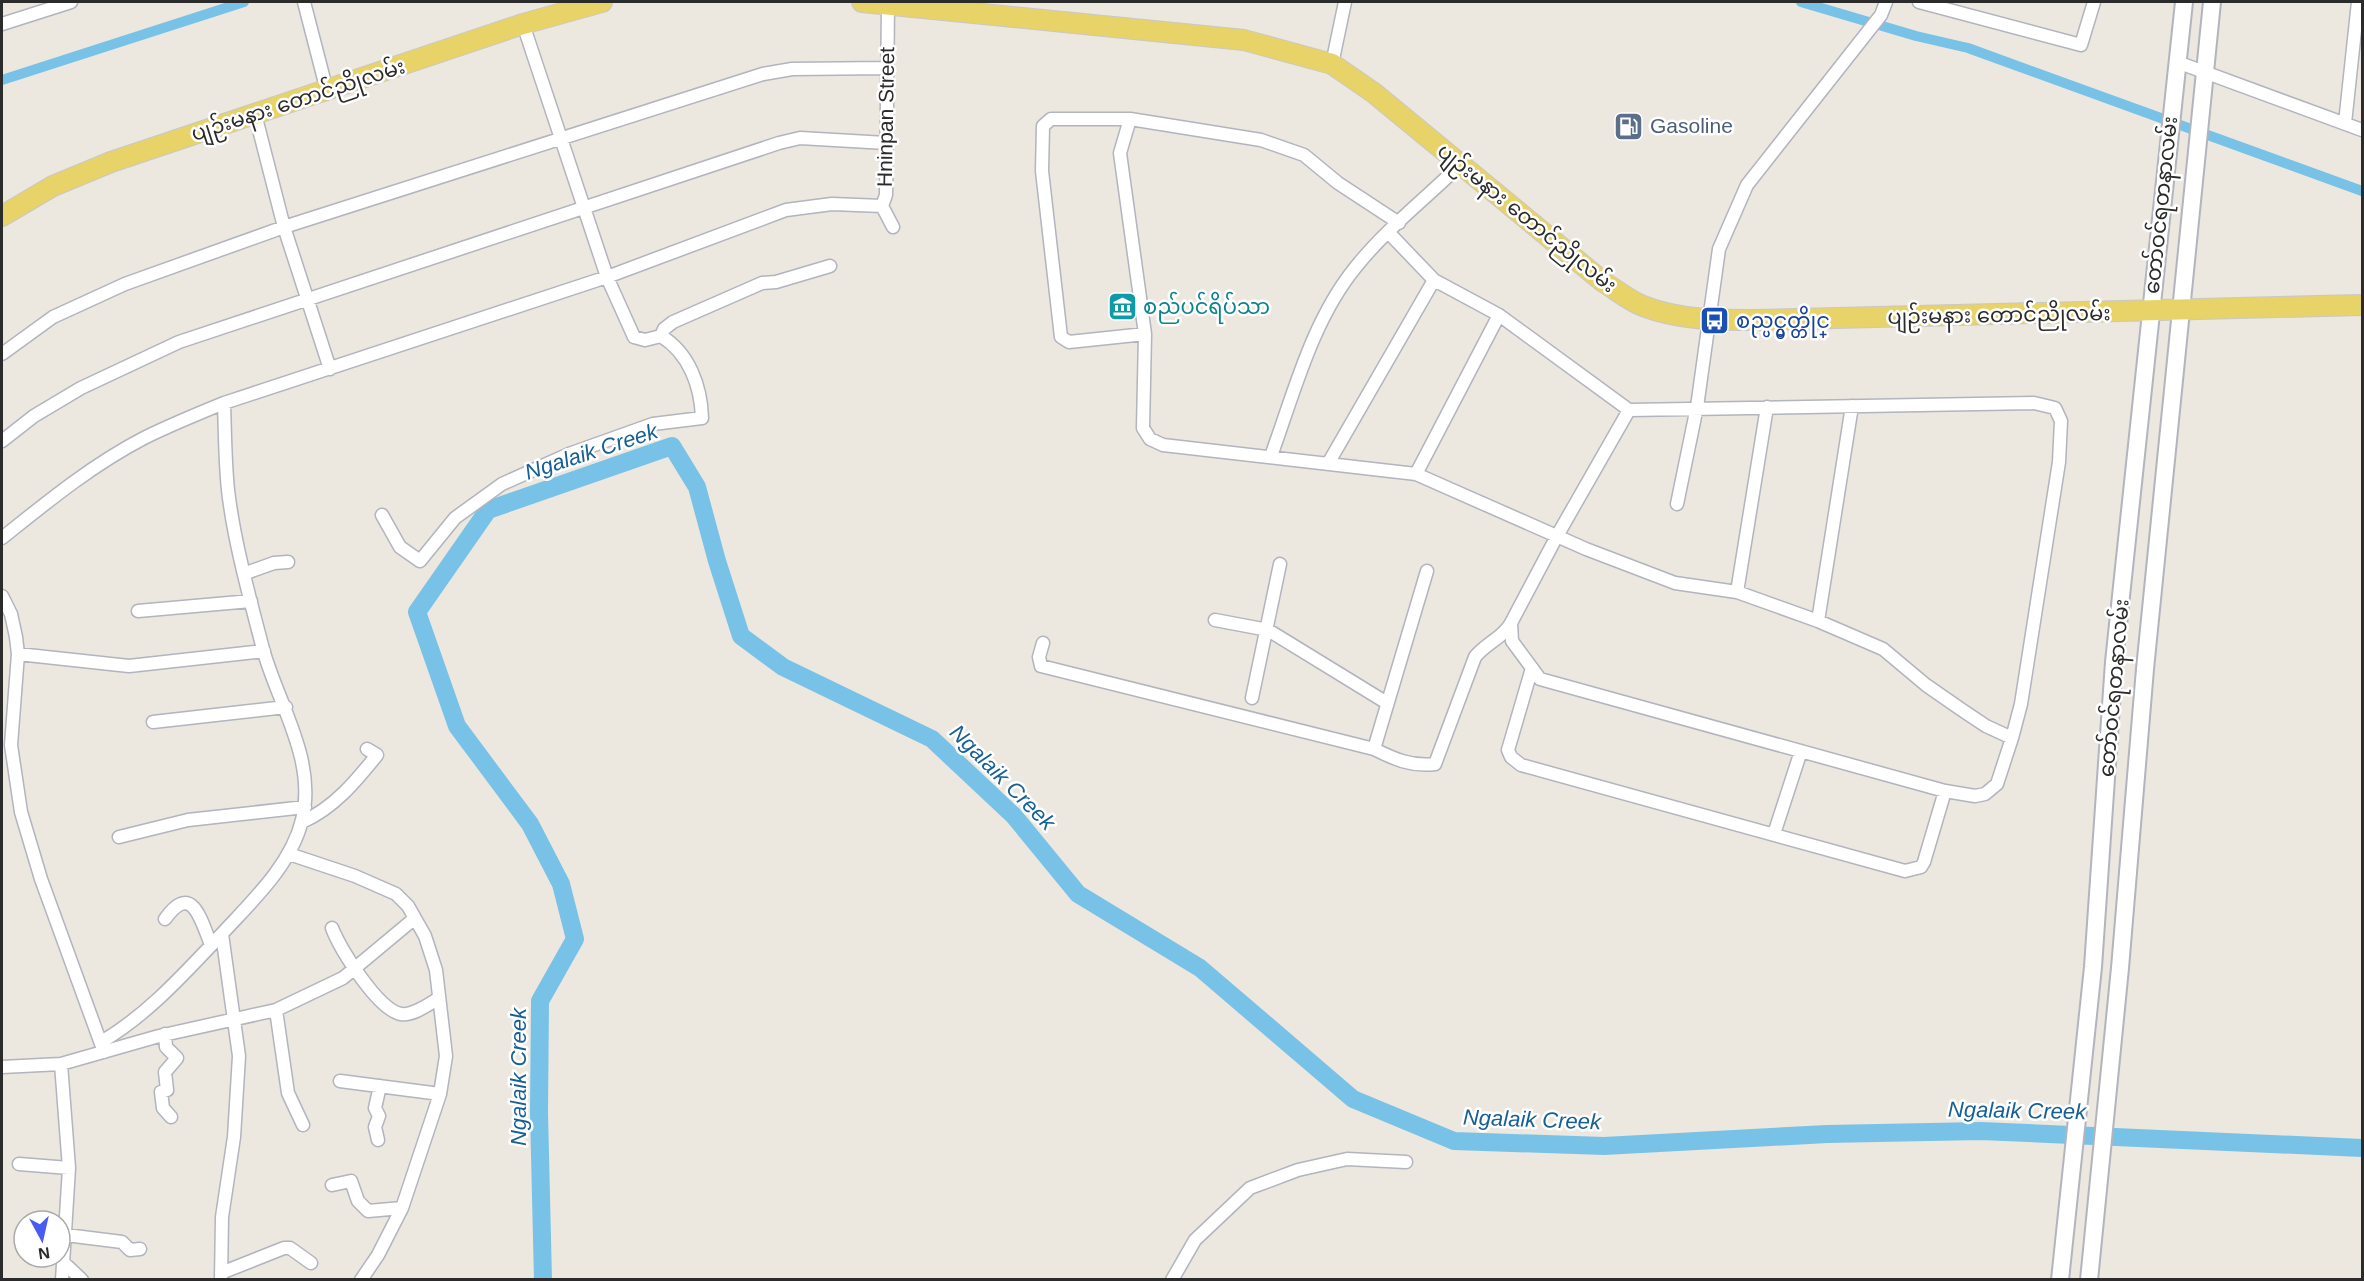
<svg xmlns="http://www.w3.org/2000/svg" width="2364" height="1281" font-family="Arial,'Noto Sans Myanmar',sans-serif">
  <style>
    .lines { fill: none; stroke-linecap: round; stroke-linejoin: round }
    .canal { stroke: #78c2e7; stroke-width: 10 }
    .river { stroke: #78c2e7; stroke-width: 18 }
    .street-casing { stroke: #b2b4be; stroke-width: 15 }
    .secondary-casing { stroke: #b2b4be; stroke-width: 20 }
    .primary-casing { stroke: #c8c8c8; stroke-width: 22 }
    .street { stroke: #fff; stroke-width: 12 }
    .secondary { stroke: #fff; stroke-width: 16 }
    .primary { stroke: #e8d368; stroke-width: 20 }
    .labels { text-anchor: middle; stroke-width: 5; stroke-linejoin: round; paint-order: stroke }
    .street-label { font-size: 21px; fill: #2b2b2b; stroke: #fff }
    .service-label { font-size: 21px; fill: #4e5e75; stroke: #fff; text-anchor: start }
    .culture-label { font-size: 21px; fill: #0d838f; stroke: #fff; text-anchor: start }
    .transit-label { font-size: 21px; fill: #164399; stroke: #fff; text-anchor: start }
    .water-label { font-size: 22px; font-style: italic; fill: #166095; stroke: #fff }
  </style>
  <rect width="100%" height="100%" fill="#ece7df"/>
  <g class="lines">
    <path class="canal" d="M1801 2 1916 36 1968 48 2362 191
      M2 80 244 2"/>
    <path class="river" d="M543 1280 539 1113 540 1001 575 939 561 884 530 824 457 726 417 612 488 510 672 446 697 487 717 561 741 636 783 667 932 739 1014 816 1078 894 1200 968 1353 1099 1454 1141 1604 1146 1827 1134 1981 1131 2362 1148"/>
    <defs>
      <path id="street" d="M304 2 327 91
        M1919 2 2081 45 2094 2
        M888 4 886 195 882 206 893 227
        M2 24 71 2
        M2177 62 2362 130
        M1332 64 1345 2
        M255 114 284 227 330 369
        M1130 119 1120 153 1145 334 1143 428 1150 439 1163 445 1416 474 1586 549 1675 583 1737 592 1818 621 1883 649 1926 685 1962 710 1986 726 2012 738
        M2345 123 2358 2
        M1389 233 1434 280 1499 315 1629 410 2034 403 2055 408 2061 421 2059 462 2021 704 2012 738 1997 784 1985 794 1975 796 1945 791 1540 679 1512 641 1511 623 1557 536 1629 410
        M1145 334 1069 342 1061 337 1042 171 1043 126 1051 119H1130L1261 140 1304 155 1338 183 1399 223
        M661 336 664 329 673 322 762 283 776 282 830 266
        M2 354 53 317 125 284 284 227 763 74 792 69 887 68
        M2 441 34 416 81 388 179 342 779 143 800 138 886 143
        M1271 456C1294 393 1312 321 1355 268 1385 230 1426 198 1460 165
        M1329 462 1434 280
        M1416 474 1499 315
        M1677 504 1697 407 1719 249 1747 185 1881 15 1886 2
        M382 515 400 547 420 561 455 518 502 484 569 454 653 424 702 418C701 386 689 353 661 336L645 340 634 337 607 277 523 24
        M2 538C47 502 92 465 144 438 170 425 197 414 224 403L607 277 786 210 832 204 882 206
        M246 573 274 563 288 562
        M1737 592 1767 407
        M2 596 11 614 16 637 18 654 11 745 21 812 41 879 104 1052
        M138 611 251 601
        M1215 620 1268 630 1387 703
        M1818 621 1852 406
        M1043 643 1039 657 1041 666 1374 749C1394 759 1412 767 1435 764L1475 657C1486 643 1503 638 1511 623
        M18 654 129 666 264 651
        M1532 668 1508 750 1511 757 1521 765 1905 871 1921 867 1924 862 1945 791
        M1252 698 1280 564
        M153 722 286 707
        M1374 749 1427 571
        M302 822C334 808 356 781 377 755L367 749
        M1774 834 1801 751
        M119 837 188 820 305 807
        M289 854 355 876 396 894 408 906 425 936 436 970 446 1056 440 1094 402 1208 378 1255 361 1280
        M165 919C192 881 201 920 211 945
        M332 928C340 949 378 1010 401 1014 413 1016 429 1004 439 998
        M276 1010 288 1093 303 1125
        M165 1034 166 1047 177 1058 165 1072 167 1090 161 1092 163 1108 171 1117
        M101 1042C146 1016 183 975 219 937 250 903 291 866 302 820 317 760 278 704 263 649 250 599 234 542 228 490 225 461 225 432 224 403
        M61 1064 69 1168 62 1280
        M2 1067 61 1064 159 1036 276 1010 343 978 415 918
        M340 1081 440 1094
        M378 1140 375 1127 379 1116 375 1108 380 1086
        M19 1164 69 1168
        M332 1185 351 1181 358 1201 368 1211 402 1208
        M66 1235 122 1242 130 1250 140 1249
        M63 1262 82 1280
        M221 1273 284 1248H290L311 1263
        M221 1280 222 1217 234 1137 239 1056 222 934
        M1172 1280 1195 1240 1250 1188 1298 1170 1347 1159 1406 1162"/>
      <path id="secondary" d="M2060 1280 2093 967 2114 662 2184 2
        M2089 1280 2120 968 2145 669 2212 2"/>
      <path id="primary" d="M862 2 1244 40 1332 64 1374 93 1602 281C1615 289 1628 300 1643 306 1679 320 1716 320 1755 320L2362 305
        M2 216 53 186 111 162 523 24 602 2"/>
    </defs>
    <use href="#street" class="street-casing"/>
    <use href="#secondary" class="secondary-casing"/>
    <use href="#primary" class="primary-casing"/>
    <use href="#street" class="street"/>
    <use href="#secondary" class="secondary"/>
    <use href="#primary" class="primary"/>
  </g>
  <defs>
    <symbol id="fuel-square" viewBox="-11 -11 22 22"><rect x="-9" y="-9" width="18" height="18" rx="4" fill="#5c6f8a" stroke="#fff"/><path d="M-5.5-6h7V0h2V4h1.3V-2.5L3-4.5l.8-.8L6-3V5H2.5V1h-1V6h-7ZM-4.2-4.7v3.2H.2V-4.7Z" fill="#fff"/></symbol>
    <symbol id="museum-square" viewBox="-11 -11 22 22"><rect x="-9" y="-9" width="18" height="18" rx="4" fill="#0f9aa8" stroke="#fff"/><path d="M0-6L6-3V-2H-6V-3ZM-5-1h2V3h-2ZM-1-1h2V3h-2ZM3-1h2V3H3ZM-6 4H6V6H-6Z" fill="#fff"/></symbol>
    <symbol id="bus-square" viewBox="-11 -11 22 22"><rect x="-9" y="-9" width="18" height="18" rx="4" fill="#1a4fb4" stroke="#fff"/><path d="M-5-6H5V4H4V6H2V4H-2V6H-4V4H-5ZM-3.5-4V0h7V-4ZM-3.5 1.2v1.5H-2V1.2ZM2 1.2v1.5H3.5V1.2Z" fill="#fff"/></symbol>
  </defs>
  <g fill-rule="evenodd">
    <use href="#fuel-square" x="1612" y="110" width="33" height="33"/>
    <use href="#museum-square" x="1106" y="290" width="33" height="33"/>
    <use href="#bus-square" x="1698" y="304" width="33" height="33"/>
  </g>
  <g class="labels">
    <g class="street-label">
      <text transform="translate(298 100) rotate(-18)" y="7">ပျဉ်းမနား တောင်ညိုလမ်း</text>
      <text transform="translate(886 117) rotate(-89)" y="7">Hninpan Street</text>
      <text transform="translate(2161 205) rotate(-84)" y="7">တော်ဝင်ရတနာလမ်း</text>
      <text transform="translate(1527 218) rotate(39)" y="7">ပျဉ်းမနား တောင်ညိုလမ်း</text>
      <text transform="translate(1999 315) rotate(-1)" y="7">ပျဉ်းမနား တောင်ညိုလမ်း</text>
      <text transform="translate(2114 688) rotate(-85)" y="7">တော်ဝင်ရတနာလမ်း</text>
    </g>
    <g class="service-label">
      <text x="1650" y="133">Gasoline</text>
    </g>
    <g class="culture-label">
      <text x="1143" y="314">စည်ပင်ရိပ်သာ</text>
    </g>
    <g class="transit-label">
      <text x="1736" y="328">စည္ပင္မွတ္တိုင္</text>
    </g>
    <g class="water-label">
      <text transform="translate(591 451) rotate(-18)" y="8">Ngalaik Creek</text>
      <text transform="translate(1003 777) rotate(45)" y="8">Ngalaik Creek</text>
      <text transform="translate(518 1077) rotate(-90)" y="8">Ngalaik Creek</text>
      <text transform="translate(2017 1110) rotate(1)" y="8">Ngalaik Creek</text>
      <text transform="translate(1532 1119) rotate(2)" y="8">Ngalaik Creek</text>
    </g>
  </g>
  <rect width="2364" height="1281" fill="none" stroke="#2b2b2b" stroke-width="6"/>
  <g transform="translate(42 1239) rotate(172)"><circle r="28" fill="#ffffff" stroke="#aaaaaa" stroke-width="1.5"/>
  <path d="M0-4.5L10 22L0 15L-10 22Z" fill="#495cef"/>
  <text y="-9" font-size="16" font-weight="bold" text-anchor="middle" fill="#2b2b2b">N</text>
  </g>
</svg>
